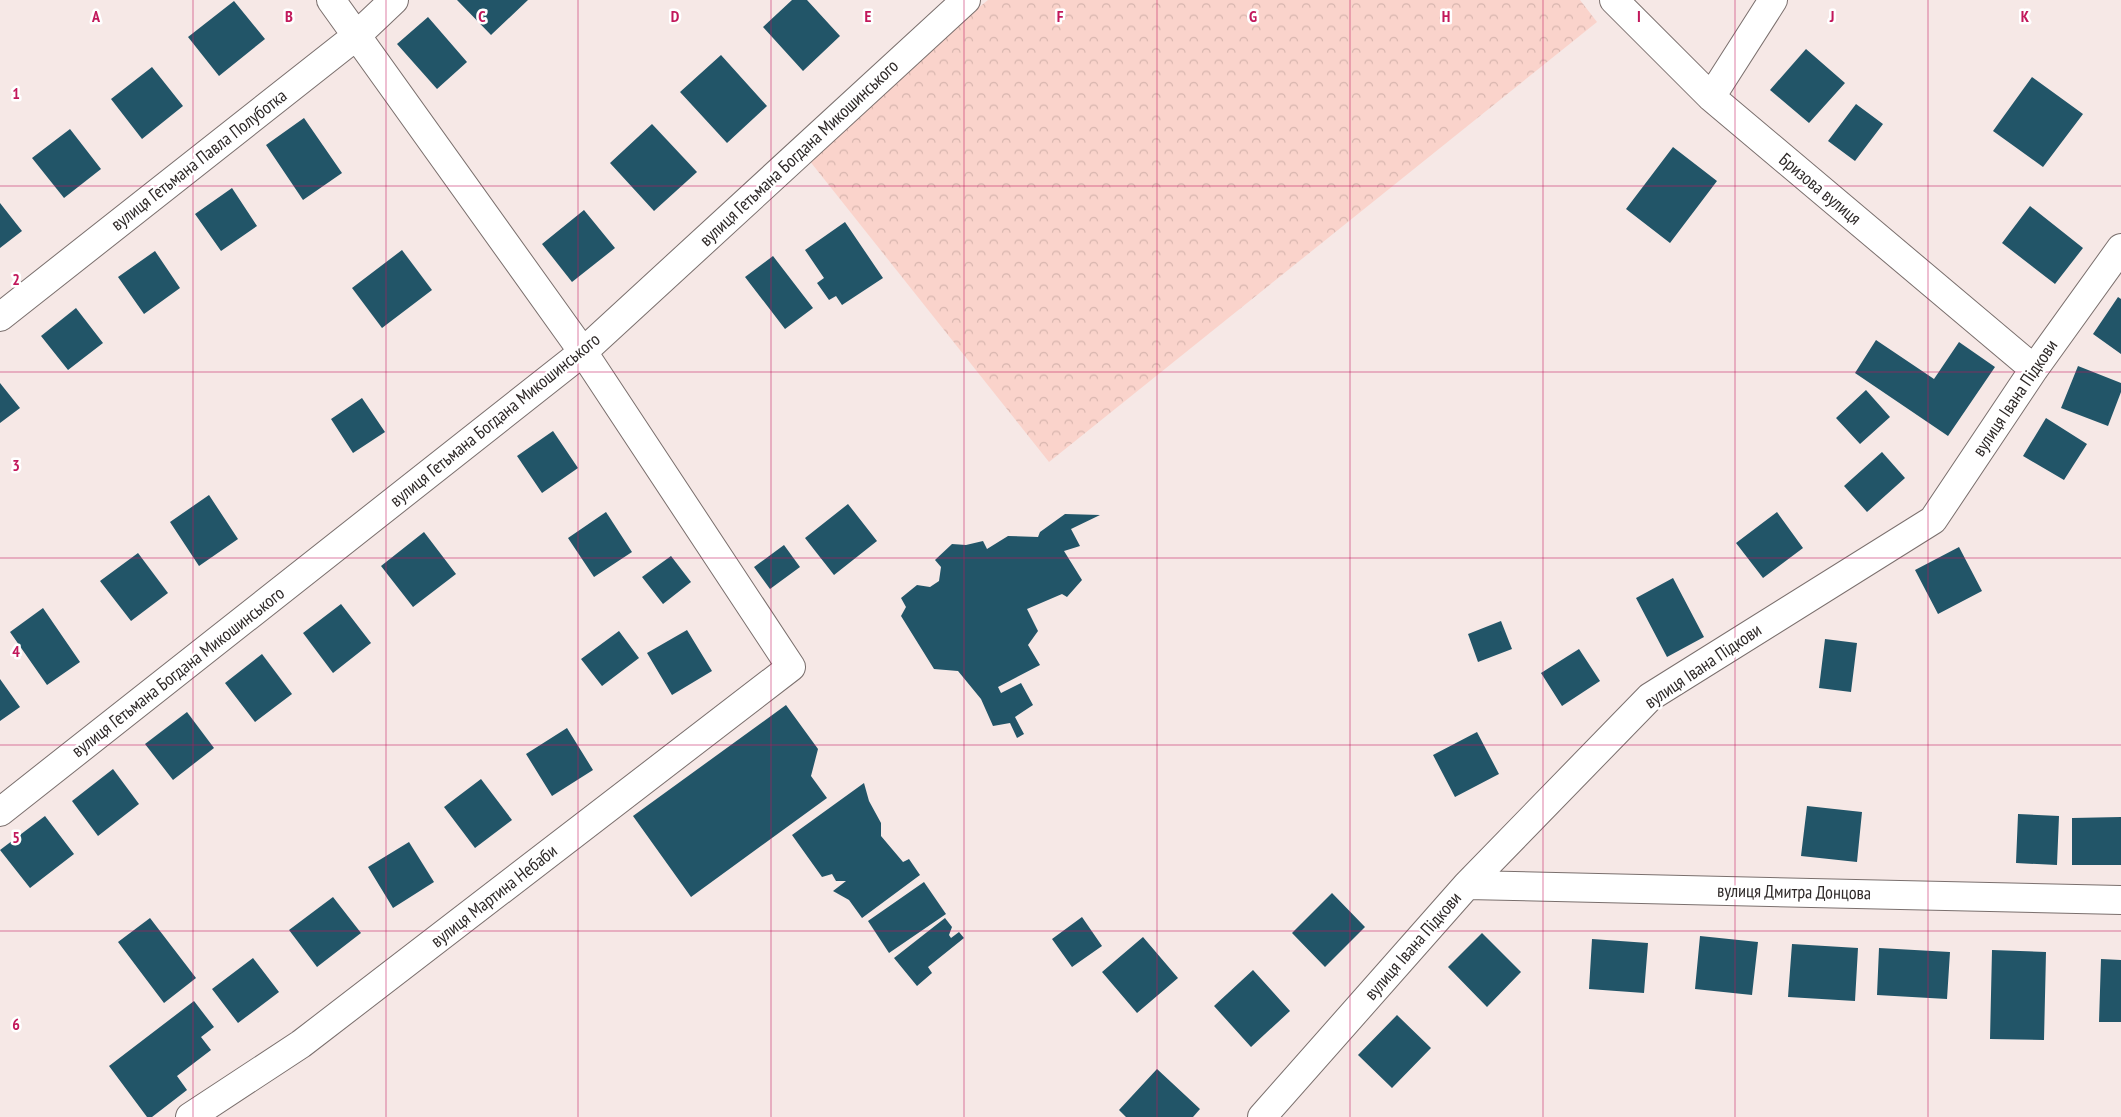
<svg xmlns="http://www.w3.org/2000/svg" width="2121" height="1117" font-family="'PT Sans Narrow',sans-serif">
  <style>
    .park { fill: url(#park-crowns) }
    .building { fill: #225568 }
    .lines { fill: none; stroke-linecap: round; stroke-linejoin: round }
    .street-casing { stroke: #7a6f6d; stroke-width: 30 }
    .street { stroke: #fff; stroke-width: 28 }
    .grid { fill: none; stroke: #c2185b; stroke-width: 1; stroke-opacity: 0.55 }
    .labels { text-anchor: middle; stroke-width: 5; stroke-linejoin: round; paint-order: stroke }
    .street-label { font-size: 18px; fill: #2e2928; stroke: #fff }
    .grid-label { font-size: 16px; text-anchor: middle; font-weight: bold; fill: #c2185b; stroke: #fff; stroke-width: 5; stroke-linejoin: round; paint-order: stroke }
  </style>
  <defs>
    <pattern id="park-crowns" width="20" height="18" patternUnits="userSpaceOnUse" patternTransform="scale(1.25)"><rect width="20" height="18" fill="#fad3cb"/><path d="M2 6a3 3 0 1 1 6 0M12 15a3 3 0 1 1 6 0" fill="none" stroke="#d7b5ae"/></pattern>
  </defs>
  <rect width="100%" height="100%" fill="#f6e8e6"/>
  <path class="park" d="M988 0H1580L1597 22 1049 462 801 150Z"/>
  <path class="building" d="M457 0H528L491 35Z
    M792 0H807L840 36 803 71 763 27Z
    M234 1 265 39 219 76 188 37Z
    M428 17 467 62 437 89 397 44Z
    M1806 49 1845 83 1809 123 1770 90Z
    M721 55 767 106 727 143 680 92Z
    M152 67 183 106 142 139 111 99Z
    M2032 77 2083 114 2043 167 1993 131Z
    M1856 104 1883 124 1855 161 1828 141Z
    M304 118 342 173 303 200 266 145Z
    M652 124 697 172 654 211 610 163Z
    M70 129 101 169 64 198 32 158Z
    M1673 147 1717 181 1670 243 1626 209Z
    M232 188 257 226 221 251 195 214Z
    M0 203 22 231 0 248Z
    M2030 206 2083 248 2055 284 2002 243Z
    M584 210 615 248 572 282 542 244Z
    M845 222 883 278 842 305 836 296 829 300 817 283 824 278 805 250Z
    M402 250 432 290 382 328 352 288Z
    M155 251 180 288 144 314 118 277Z
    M773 256 813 308 785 329 745 277Z
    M2118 297 2121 299V354L2093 334Z
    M76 308 103 343 68 370 41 336Z
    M1876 340 1934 379 1959 342 1995 367 1948 436 1855 373Z
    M2078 366 2121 383V392L2108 426 2061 408Z
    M0 383 20 408 0 423Z
    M1866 390 1890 417 1860 444 1836 418Z
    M362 398 385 432 353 453 331 419Z
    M2046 418 2087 444 2064 480 2023 456Z
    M553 431 578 468 542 493 517 456Z
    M1882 452 1905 478 1867 512 1844 486Z
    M209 495 238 539 199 566 170 522Z
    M848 504 877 541 834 575 805 538Z
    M606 512 632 552 594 577 568 538Z
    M1777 512 1803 548 1763 578 1736 543Z
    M1065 514 1100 515 1071 529 1080 546 1064 551 1082 580 1067 597 1062 594 1027 609 1038 631 1028 645 1040 665 998 687 1001 693 1021 683 1033 705 1015 717 1024 734 1017 738 1010 723 993 726 981 699 958 671 934 669 901 616 906 607 901 598 917 585 930 587 939 581 941 567 935 560 952 544 966 545 983 541 987 549 1008 536 1038 537 1040 532Z
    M424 532 456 574 413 607 381 566Z
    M784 545 800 567 770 589 754 567Z
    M1959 547 1982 591 1938 614 1915 570Z
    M138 553 168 593 131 621 100 581Z
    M671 556 691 582 663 604 642 577Z
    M1673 578 1704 637 1667 657 1636 598Z
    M341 604 371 643 333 673 303 633Z
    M43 608 80 662 47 685 10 632Z
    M1501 621 1512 649 1478 662 1468 634Z
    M687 630 712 671 672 695 647 653Z
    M619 631 639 658 602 686 581 659Z
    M1825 639 1857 643 1851 692 1819 688Z
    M1579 649 1600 681 1562 706 1541 673Z
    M262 654 292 694 255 722 225 683Z
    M0 679 20 707 0 721Z
    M786 705 818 749 811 776 827 798 691 897 633 816Z
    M187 712 214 748 173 780 145 744Z
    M567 728 593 770 552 796 526 754Z
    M1477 732 1499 774 1455 797 1433 755Z
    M113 769 139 804 98 836 72 801Z
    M481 779 512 820 475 848 444 807Z
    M864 783 869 801 881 823V836L903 862 909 859 920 875 862 918 849 900 833 891 846 881H836L832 874 822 877 792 835Z
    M1807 806 1862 812 1857 862 1801 856Z
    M2018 814 2059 816 2057 865 2016 863Z
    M45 816 74 854 30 888 0 850Z
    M2121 817V865H2072V818Z
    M409 842 434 882 393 908 368 867Z
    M924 882 946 914 889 953 868 921Z
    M1332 893 1365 927 1325 967 1292 933Z
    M333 897 361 933 317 967 289 930Z
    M1082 917 1102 946 1072 967 1052 939Z
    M150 918 196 978 164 1003 118 942Z
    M945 918 952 927 949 935 951 938 959 932 964 938 928 967 932 973 917 986 894 958Z
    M1482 933 1521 972 1487 1007 1448 967Z
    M1700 936 1758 942 1752 995 1695 989Z
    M1143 937 1178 978 1137 1013 1102 972Z
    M1592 939 1648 943 1644 993 1589 989Z
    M1792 944 1858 948 1855 1001 1788 997Z
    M1879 948 1950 952 1947 999 1877 995Z
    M1992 950 2046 952 2044 1040 1990 1039Z
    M253 958 279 992 238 1023 212 989Z
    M2101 959 2121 960V1022H2099Z
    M1253 970 1290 1011 1251 1047 1214 1006Z
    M194 1001 214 1027 201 1037 211 1050 177 1076 187 1090 152 1117H147L109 1066Z
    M1397 1015 1431 1048 1392 1088 1358 1055Z
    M1157 1069 1200 1109 1193 1117H1126L1119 1110Z"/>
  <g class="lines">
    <defs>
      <path id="street" d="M1614 0 1711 97 2034 369
        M1711 97 1773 0
        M0 317 355 37 394 0
        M0 812 583 352 966 0
        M1467 885 2121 900
        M190 1117 301 1044 791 667 583 352 331 0
        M1262 1117 1467 885 1650 697 1933 520 2034 369 2121 248"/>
    </defs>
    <use href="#street" class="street-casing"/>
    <use href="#street" class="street"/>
  </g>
  <path class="grid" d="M193 0V1117M386 0V1117M578 0V1117M771 0V1117M964 0V1117M1157 0V1117M1350 0V1117M1543 0V1117M1735 0V1117M1928 0V1117M0 186H2121M0 372H2121M0 558H2121M0 745H2121M0 931H2121"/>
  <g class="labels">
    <g class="street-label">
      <text transform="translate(799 153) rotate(-43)" y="6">вулиця Гетьмана Богдана Микошинського</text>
      <text transform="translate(199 160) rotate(-38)" y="6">вулиця Гетьмана Павла Полуботка</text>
      <text transform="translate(1820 189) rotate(40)" y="6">Бризова вулиця</text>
      <text transform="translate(2015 398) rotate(-56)" y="6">вулиця Івана Підкови</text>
      <text transform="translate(495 420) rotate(-39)" y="6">вулиця Гетьмана Богдана Микошинського</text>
      <text transform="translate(1703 666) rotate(-34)" y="6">вулиця Івана Підкови</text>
      <text transform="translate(178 672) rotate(-38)" y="6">вулиця Гетьмана Богдана Микошинського</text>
      <text transform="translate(1794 892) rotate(1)" y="6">вулиця Дмитра Донцова</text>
      <text transform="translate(494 896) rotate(-38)" y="6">вулиця Мартина Небаби</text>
      <text transform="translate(1413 946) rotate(-49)" y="6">вулиця Івана Підкови</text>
    </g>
  </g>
  <g class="grid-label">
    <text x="96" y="22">A</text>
    <text x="289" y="22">B</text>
    <text x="482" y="22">C</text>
    <text x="675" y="22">D</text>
    <text x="868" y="22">E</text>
    <text x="1060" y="22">F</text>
    <text x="1253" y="22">G</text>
    <text x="1446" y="22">H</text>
    <text x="1639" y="22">I</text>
    <text x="1832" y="22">J</text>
    <text x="2025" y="22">K</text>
    <text x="16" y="99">1</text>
    <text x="16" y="285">2</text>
    <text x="16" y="471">3</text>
    <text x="16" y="657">4</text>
    <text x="16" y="843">5</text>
    <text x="16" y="1030">6</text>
  </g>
</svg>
